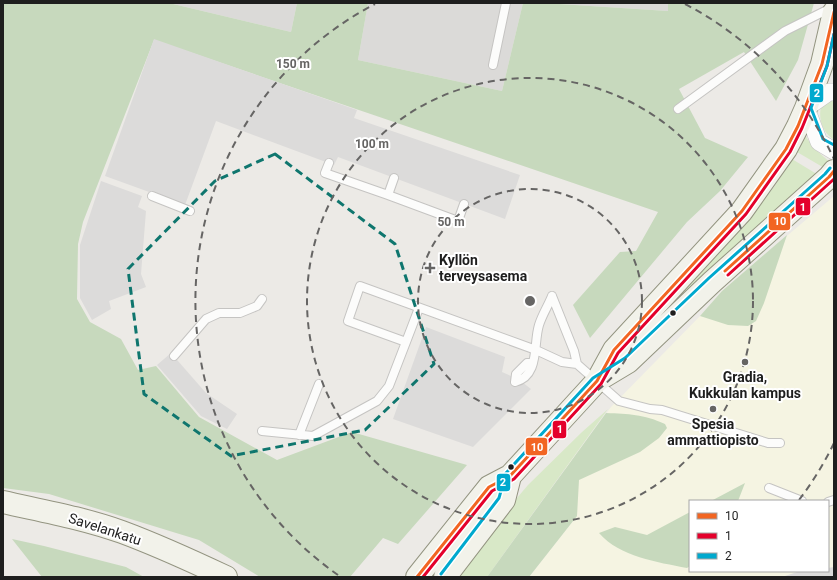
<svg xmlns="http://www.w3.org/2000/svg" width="837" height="580" font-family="Roboto,sans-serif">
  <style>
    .residential { fill: #dbdad8 }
    .education { fill: #f5f4e2; fill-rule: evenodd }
    .grass { fill: #d8e8c7 }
    .forest { fill: #c7d9bd }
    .parking { fill: #dcdbda }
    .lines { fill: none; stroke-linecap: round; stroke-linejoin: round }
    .service-casing { stroke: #c5c4c2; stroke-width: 10 }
    .minor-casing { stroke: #c5c4c2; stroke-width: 18 }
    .secondary-casing { stroke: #939480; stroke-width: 24 }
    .service { stroke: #fcfcfb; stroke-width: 8 }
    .minor { stroke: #fcfcfb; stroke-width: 17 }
    .secondary { stroke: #f2f2ea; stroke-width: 22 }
    .bus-1-casing { stroke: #fff; stroke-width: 6 }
    .bus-2-casing { stroke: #fff; stroke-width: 6 }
    .bus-3-casing { stroke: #fff; stroke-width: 6 }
    .bus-1 { stroke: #f26522; stroke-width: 3 }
    .bus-2 { stroke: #e4002b; stroke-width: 3 }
    .bus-3 { stroke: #00a9ce; stroke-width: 3 }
    .marked { fill: none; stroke: #0f766e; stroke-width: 3; stroke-dasharray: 8 5; stroke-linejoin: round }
    .ring { fill: none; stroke: #666564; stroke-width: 2; stroke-dasharray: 7 5 }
    .poi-dot { fill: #666564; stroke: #fff; stroke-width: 1.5 }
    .bus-dot { fill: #1e1e1e; stroke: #fff; stroke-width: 1.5 }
    .labels { text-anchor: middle; stroke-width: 4; stroke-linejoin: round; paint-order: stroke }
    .poi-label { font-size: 14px; font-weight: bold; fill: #1e1e1e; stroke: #fff }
    .street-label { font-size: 14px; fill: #1e1e1e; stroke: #fff }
    .centre { fill: #666564; stroke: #fff; stroke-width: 2 }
    .ring-label { font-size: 12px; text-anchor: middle; font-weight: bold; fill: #666564; stroke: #fff; stroke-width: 4; stroke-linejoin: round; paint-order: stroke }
    .line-badge { stroke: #fff; stroke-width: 1.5 }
    .badge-label { font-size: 11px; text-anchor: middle; font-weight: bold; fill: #fff }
  </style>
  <rect width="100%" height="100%" fill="#eceae6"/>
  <path class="residential" d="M169 3H297L291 32Z
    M368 3H523L502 91 358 60Z
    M544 3H668V11Z"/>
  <path class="education" d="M834 196V577H529L577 516 565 469 611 407 704 312 722 291ZM690 501H828V571H690Z"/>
  <path class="grass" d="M834 99V140C823 133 818 119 821 107Z
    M805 135C812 147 820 154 830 162L826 169 797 152Z
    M792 159 820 176 624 351 750 217 774 187Z
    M608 409 487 577H450L528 485 582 432Z"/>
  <path class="forest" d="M3 3H169L291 32 297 3H368L358 60 502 91 523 3H544L668 11V3H814L798 60 776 101 744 52 679 89 705 138 748 157 720 191 687 222 590 338 573 305 620 252 636 251 658 212 154 40 83 222 78 244 77 299 90 322 121 339 138 370 156 366 199 417 277 460 352 432 467 465 398 544 383 538 350 577H260L199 540 49 494 3 488Z
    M787 235 764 303 756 321 748 326 728 325 700 316 722 291Z
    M606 413C629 414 643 414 665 424L667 428 659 438 640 452 579 480 577 516 529 577H487Z
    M745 483 738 501H711Z
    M690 512V566L687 568C657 562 620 557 599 533L615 527 647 535Z
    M12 539 44 546 126 567 144 577H42Z"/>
  <path class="parking" d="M154 39 357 110 354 118 520 175 505 219 338 157 334 165 216 121 185 205 105 176Z
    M101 181 142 196 138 207 146 211 141 274 146 287 109 301 111 309 92 320 80 298V245Z
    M426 327 505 357 502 372 518 379 531 389 473 447 393 419Z
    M171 353 206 393 237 414 227 429 201 416 157 365Z
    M834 567V577H782L797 572 805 571H828V568Z"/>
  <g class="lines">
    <defs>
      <path id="service" d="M493 65 506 3
        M678 109 785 31 831 8
        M329 163 325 173 388 195
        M394 178 388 195 458 221 464 204
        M152 196 190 211
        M552 296 574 351 577 364
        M419 308 406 342 348 321 360 286 536 350 562 362 577 364 619 401 650 409 662 410 768 443H780
        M174 356 206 319 219 313H240L257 306 262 299
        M532 363H527L516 374 515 382C540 376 533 344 539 325 542 315 548 306 552 296
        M262 431 313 436 377 401 389 386 406 342
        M299 435 319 384
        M769 488 802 501
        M828 502 834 500"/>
      <path id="minor" d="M834 92H829L806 108 819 142 834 151"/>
      <path id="secondary" d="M598 380 628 362 712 282 829 177 834 171
        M3 502C43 511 83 518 122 532 157 545 192 561 226 577
        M417 577 489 487 510 476 597 381 614 350 742 211 786 149 798 126 806 108 822 64 834 12
        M445 577 504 500 510 476"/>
    </defs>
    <use href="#service" class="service-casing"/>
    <use href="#minor" class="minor-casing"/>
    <use href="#secondary" class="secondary-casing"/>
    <use href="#service" class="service"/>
    <use href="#minor" class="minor"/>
    <use href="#secondary" class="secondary"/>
    <defs>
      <path id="bus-1" d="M725 271 829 177 834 171
        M417 577 489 487 510 476 597 381 614 350 742 211 786 149 798 126 822 64 834 12"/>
      <path id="bus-2" d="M728 275 834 179
        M423 577 492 491 514 479 601 384 618 353 746 214 790 152 802 128 827 66 834 34"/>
      <path id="bus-3" d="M834 34 827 66 811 108 823 139 834 145
        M441 574 499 498 506 473 593 378 625 358 709 278 825 174 830 168"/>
    </defs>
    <use href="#bus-1" class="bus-1-casing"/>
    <use href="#bus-2" class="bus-2-casing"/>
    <use href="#bus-3" class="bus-3-casing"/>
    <use href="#bus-1" class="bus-1"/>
    <use href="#bus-2" class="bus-2"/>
    <use href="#bus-3" class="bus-3"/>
  </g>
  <path class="marked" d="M275 154 395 244 434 364 365 430 231 456 144 394 128 269 215 181Z"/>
  <g class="ring">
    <circle cx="530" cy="301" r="112"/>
    <circle cx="530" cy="301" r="223"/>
    <path d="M834 443A335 335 0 0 1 799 500M338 575A335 335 0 0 1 375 4M685 4A335 335 0 0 1 834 159"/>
  </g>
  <g class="poi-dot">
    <path d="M428 262h4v4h4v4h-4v4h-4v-4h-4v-4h4z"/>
    <circle cx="745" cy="362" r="4"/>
    <circle cx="713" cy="409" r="4"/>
  </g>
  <g class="bus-dot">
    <circle cx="673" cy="313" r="3.5"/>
    <circle cx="511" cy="467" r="3.5"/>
  </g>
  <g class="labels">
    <g class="poi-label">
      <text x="439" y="265" text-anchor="start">Kyllön<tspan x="439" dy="16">terveysasema</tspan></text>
      <text x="745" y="382">Gradia,<tspan x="745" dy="16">Kukkulan kampus</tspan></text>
      <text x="713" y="429">Spesia<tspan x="713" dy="16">ammattiopisto</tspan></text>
    </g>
    <g class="street-label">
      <text transform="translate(105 529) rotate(18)" y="5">Savelankatu</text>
    </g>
  </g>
  <circle cx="530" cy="301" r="6" class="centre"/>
  <g class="ring-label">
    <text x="293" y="68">150 m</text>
    <text x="372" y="148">100 m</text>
    <text x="451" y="226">50 m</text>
  </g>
  <g class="line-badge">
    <rect x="809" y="83" width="15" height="20" rx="4" fill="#00a9ce"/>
    <rect x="795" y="197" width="16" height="19" rx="4" fill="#e4002b"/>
    <rect x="768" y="212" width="23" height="19" rx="4" fill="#f26522"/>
    <rect x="552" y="420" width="15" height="19" rx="4" fill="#e4002b"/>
    <rect x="525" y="437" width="23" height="19" rx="4" fill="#f26522"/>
    <rect x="496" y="473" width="15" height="19" rx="4" fill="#00a9ce"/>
  </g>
  <g class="badge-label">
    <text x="817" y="97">2</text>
    <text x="803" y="211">1</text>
    <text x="780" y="225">10</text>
    <text x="560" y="433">1</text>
    <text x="537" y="451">10</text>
    <text x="503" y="486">2</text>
  </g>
  <rect width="837" height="580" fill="none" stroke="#1e1e1e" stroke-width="8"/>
  <rect x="689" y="500" width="140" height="72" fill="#ffffff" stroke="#a5a5a5"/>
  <rect x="697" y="513" width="20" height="6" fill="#f26522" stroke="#a5a5a5"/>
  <text x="725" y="520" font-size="12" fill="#1e1e1e">10</text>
  <rect x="697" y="533" width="20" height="6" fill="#e4002b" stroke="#a5a5a5"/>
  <text x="725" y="540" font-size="12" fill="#1e1e1e">1</text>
  <rect x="697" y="553" width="20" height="6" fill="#00a9ce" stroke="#a5a5a5"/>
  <text x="725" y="560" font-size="12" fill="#1e1e1e">2</text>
</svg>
